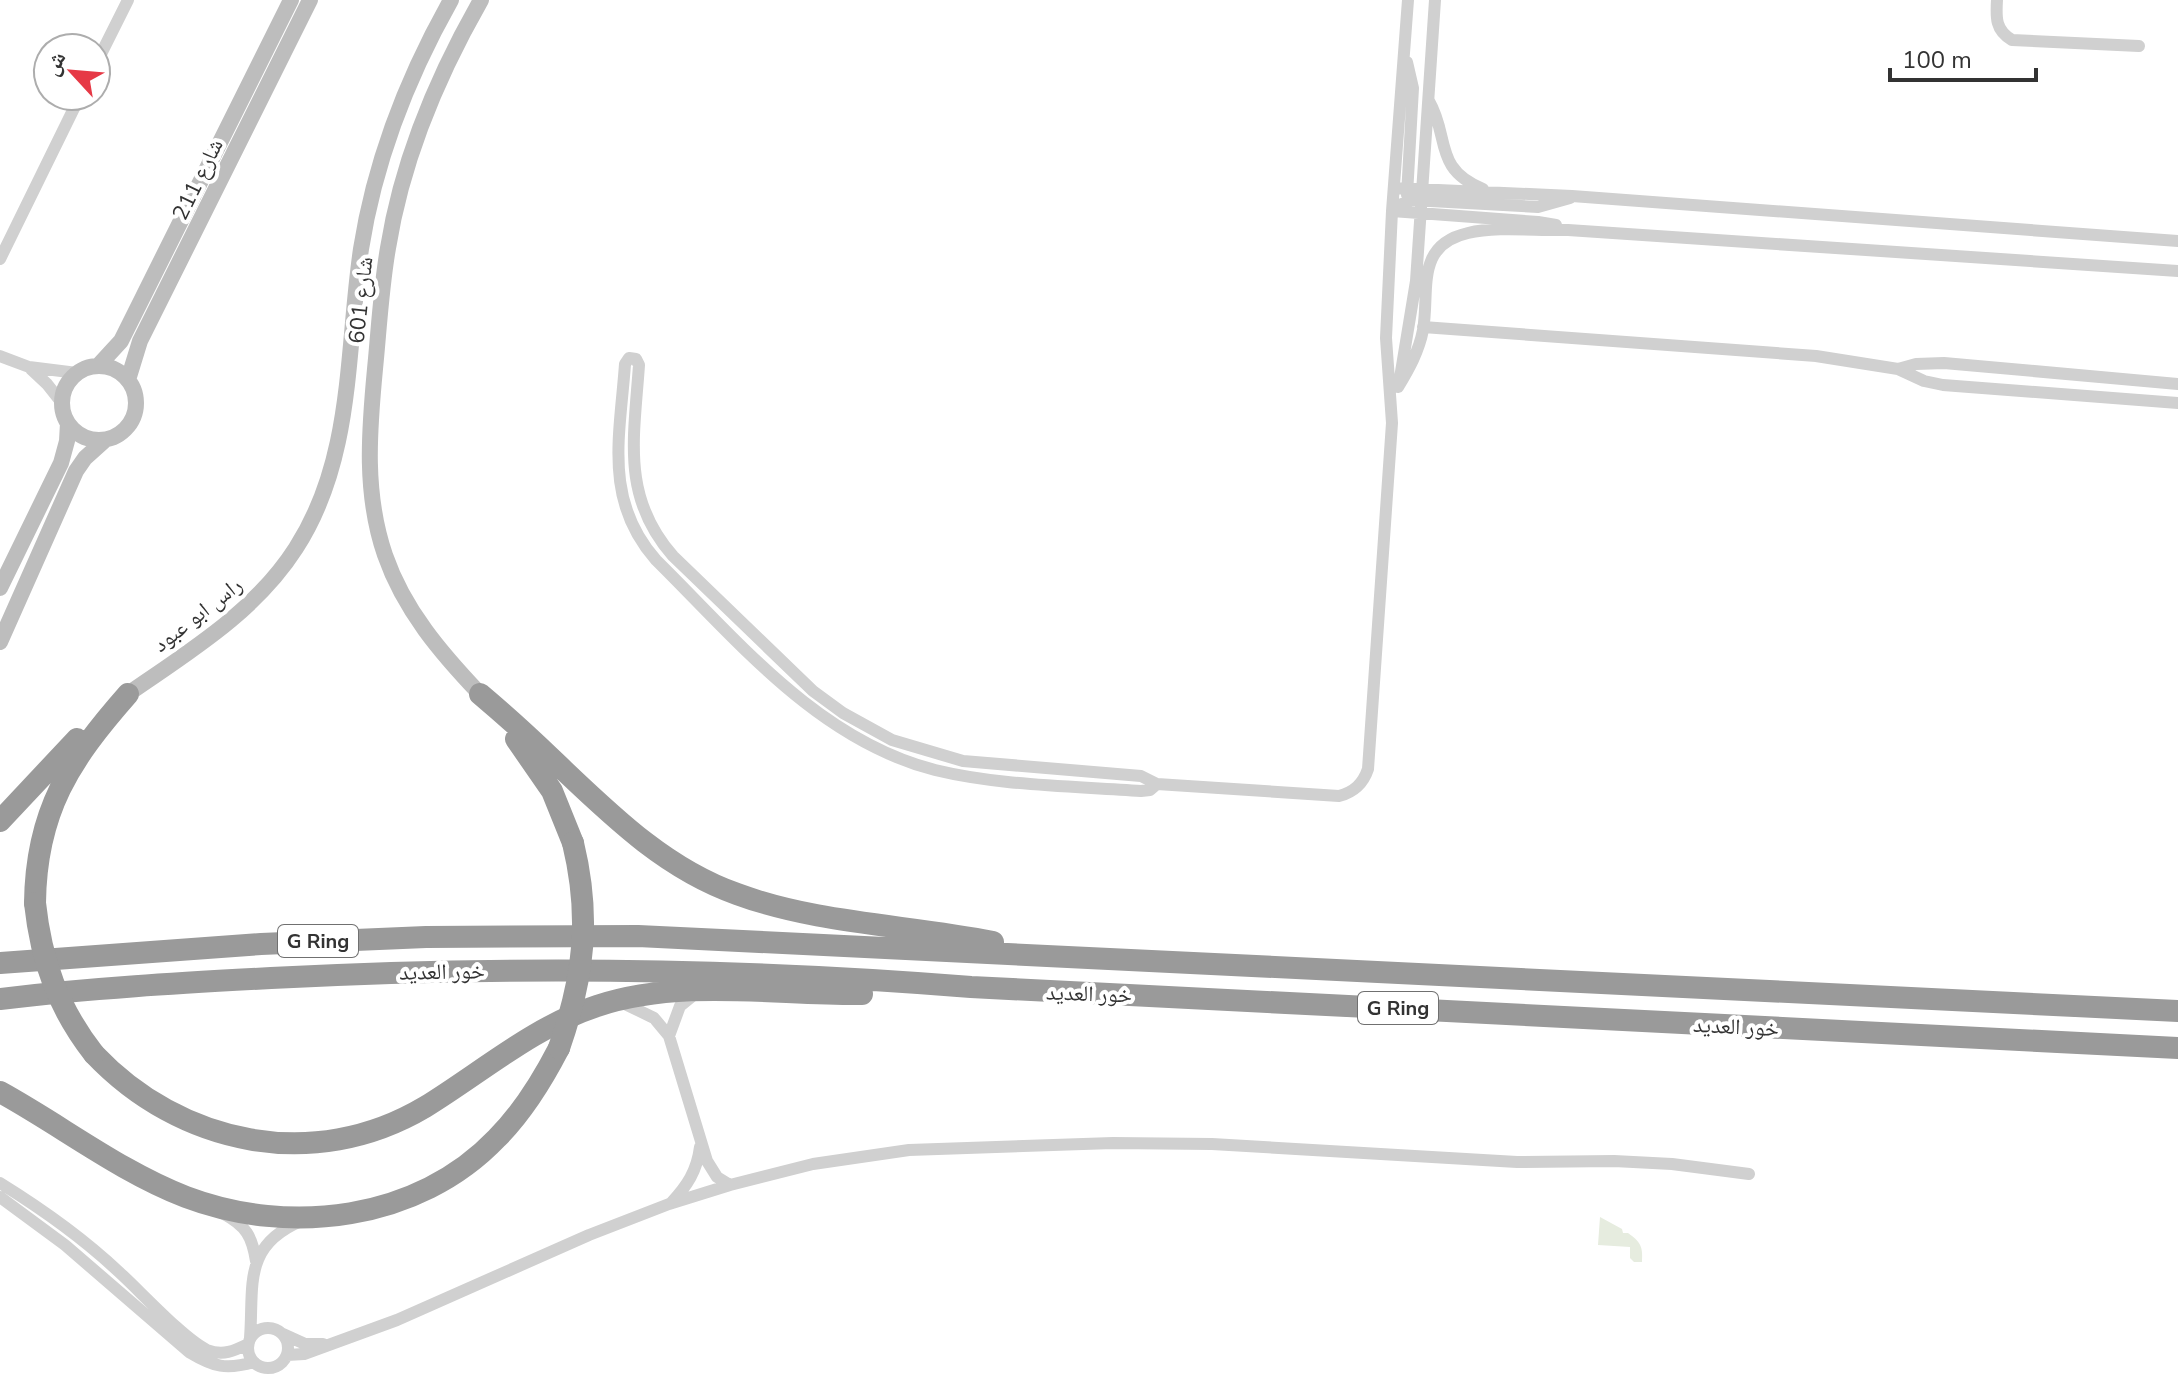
<svg xmlns="http://www.w3.org/2000/svg" width="2178" height="1378" font-family="'Nunito Sans','Noto Naskh Arabic',sans-serif">
  <style>
    .green { fill: #e6ecdf }
    .lines { fill: none; stroke-linecap: round; stroke-linejoin: round }
    .minor { stroke: #d0d0d0; stroke-width: 12 }
    .secondary { stroke: #bdbdbd; stroke-width: 16 }
    .motorway { stroke: #9a9a9a; stroke-width: 22 }
    .motorway-bridge { stroke: #9a9a9a; stroke-width: 22 }
    .labels { text-anchor: middle; stroke-width: 8; stroke-linejoin: round; paint-order: stroke }
    .shield { fill: #fff; stroke: #707070; stroke-width: 2 }
    .shield-label { font-size: 20px; font-weight: bold; fill: #333 }
    .street-label { font-size: 22px; fill: #333; stroke: #fff }
  </style>
  <rect width="100%" height="100%" fill="#fff"/>
  <path class="green" d="M1600 1217 1622 1229 1623 1233H1628C1641 1242 1643 1247 1642 1262H1634L1630 1258V1247L1598 1245Z"/>
  <g class="lines">
    <path class="minor" d="M1997 0C1996 17 1995 30 2012 40L2139 46
      M1407 62 1413 88 1407 195
      M96 64 128 0
      M1429 101C1450 137 1433 169 1483 189
      M1394 188 1572 196 2178 241
      M1392 211 1399 205 1412 200 1538 207 1570 198
      M1392 211 1538 222 1556 225
      M0 259 80 96
      M1423 327 1816 356 1898 369 1924 381 1943 385 2178 403
      M0 356 29 367 77 373
      M629 358 636 359 639 365C634 438 621 497 673 556L813 691 843 713 892 740 963 761 1141 776 1157 784 1150 790 1141 791C1073 786 1001 786 935 770 818 740 738 641 656 560 603 500 620 436 625 364Z
      M31 369 47 384 62 403
      M1898 369 1916 364 1944 363 2178 384
      M1399 384 1416 281 1435 0
      M1398 387C1409 369 1419 351 1423 330 1430 292 1414 245 1468 233 1497 226 1537 231 1568 230L2178 271
      M1157 784 1339 796C1354 792 1363 784 1368 769L1392 423 1386 338 1392 211 1408 0
      M623 1003 654 1018 669 1036 707 1161 717 1177 730 1185
      M669 1036 680 1006 696 993
      M0 1183C42 1209 83 1238 119 1272 141 1292 183 1338 207 1350 223 1356 234 1351 248 1344
      M0 1197 65 1245 189 1352C214 1367 226 1370 254 1362
      M671 1203C687 1186 697 1171 700 1147
      M224 1214C246 1226 252 1236 256 1261
      M248 1348a20 20 0 1 1 40 0a20 20 0 1 1-40 0Z
      M283 1334 305 1344H323
      M250 1338C254 1286 242 1246 301 1221
      M287 1355 304 1354 397 1320 589 1235 669 1204 730 1185 813 1164 909 1150 1113 1143 1212 1144 1517 1162 1614 1161 1672 1164 1749 1174"/>
    <path class="secondary" d="M98 366 121 341 291 0
      M62 403a37 37 0 1 1 74 0a37 37 0 1 1-74 0Z
      M128 380 140 341 310 0
      M0 588 61 463 67 441 68 423
      M0 642 76 471 85 458 105 440
      M128 694C190 651 255 612 296 548 354 458 346 351 361 249 375 160 407 78 451 0
      M480 694C441 653 404 610 385 555 364 494 369 432 375 369 379 329 381 288 388 248 402 160 437 77 481 0"/>
    <path class="motorway" d="M480 694C505 715 529 737 552 759 608 812 663 868 737 894 818 924 909 925 993 942
      M516 739 552 791 573 843
      M0 821 77 739
      M35 903C36 811 70 760 128 694
      M0 963 261 944 426 937 638 936 2178 1011
      M0 999C90 988 180 983 271 978 504 966 738 968 971 987L2178 1048
      M94 1054C180 1145 314 1173 425 1107 482 1072 533 1027 597 1006 682 978 775 995 862 994
      M0 1092C62 1126 119 1171 186 1197 289 1236 418 1221 497 1138 523 1112 542 1081 559 1048"/>
    <path class="motorway-bridge" d="M35 903C41 960 58 1008 94 1054
      M559 1048C584 977 591 917 573 843"/>
  </g>
  <g class="labels">
    <g class="shield">
      <rect x="278" y="925" width="80" height="32" rx="6"/>
      <rect x="1358" y="992" width="80" height="32" rx="6"/>
    </g>
    <g class="shield-label">
      <text x="318" y="948">G Ring</text>
      <text x="1398" y="1015">G Ring</text>
    </g>
    <g class="street-label">
      <text transform="translate(197 179) rotate(-64)" y="8">شارع 211</text>
      <text transform="translate(360 300) rotate(-84)" y="8">شارع 601</text>
      <text transform="translate(197 614) rotate(-38)" y="8">راس ابو عبود</text>
      <text transform="translate(442 971) rotate(-1)" y="8">خور العديد</text>
      <text transform="translate(1089 993) rotate(2)" y="8">خور العديد</text>
      <text transform="translate(1736 1026) rotate(3)" y="8">خور العديد</text>
    </g>
  </g>
  <g transform="translate(72 72) rotate(296)"><circle r="38" fill="#ffffff" stroke="#adadad" stroke-width="2"/>
  <path d="M0-6L14 30L0 20L-14 30Z" fill="#e63946"/>
  <text y="-12" font-size="22" font-weight="bold" text-anchor="middle" fill="#333333">ش</text>
  </g>
  <path d="M1890 68v12h146v-12" fill="none" stroke="#333333" stroke-width="4"/>
  <text x="1902" y="68" font-size="24" fill="#333333" stroke="#ffffff" stroke-width="6" paint-order="stroke">100 m</text>
</svg>
